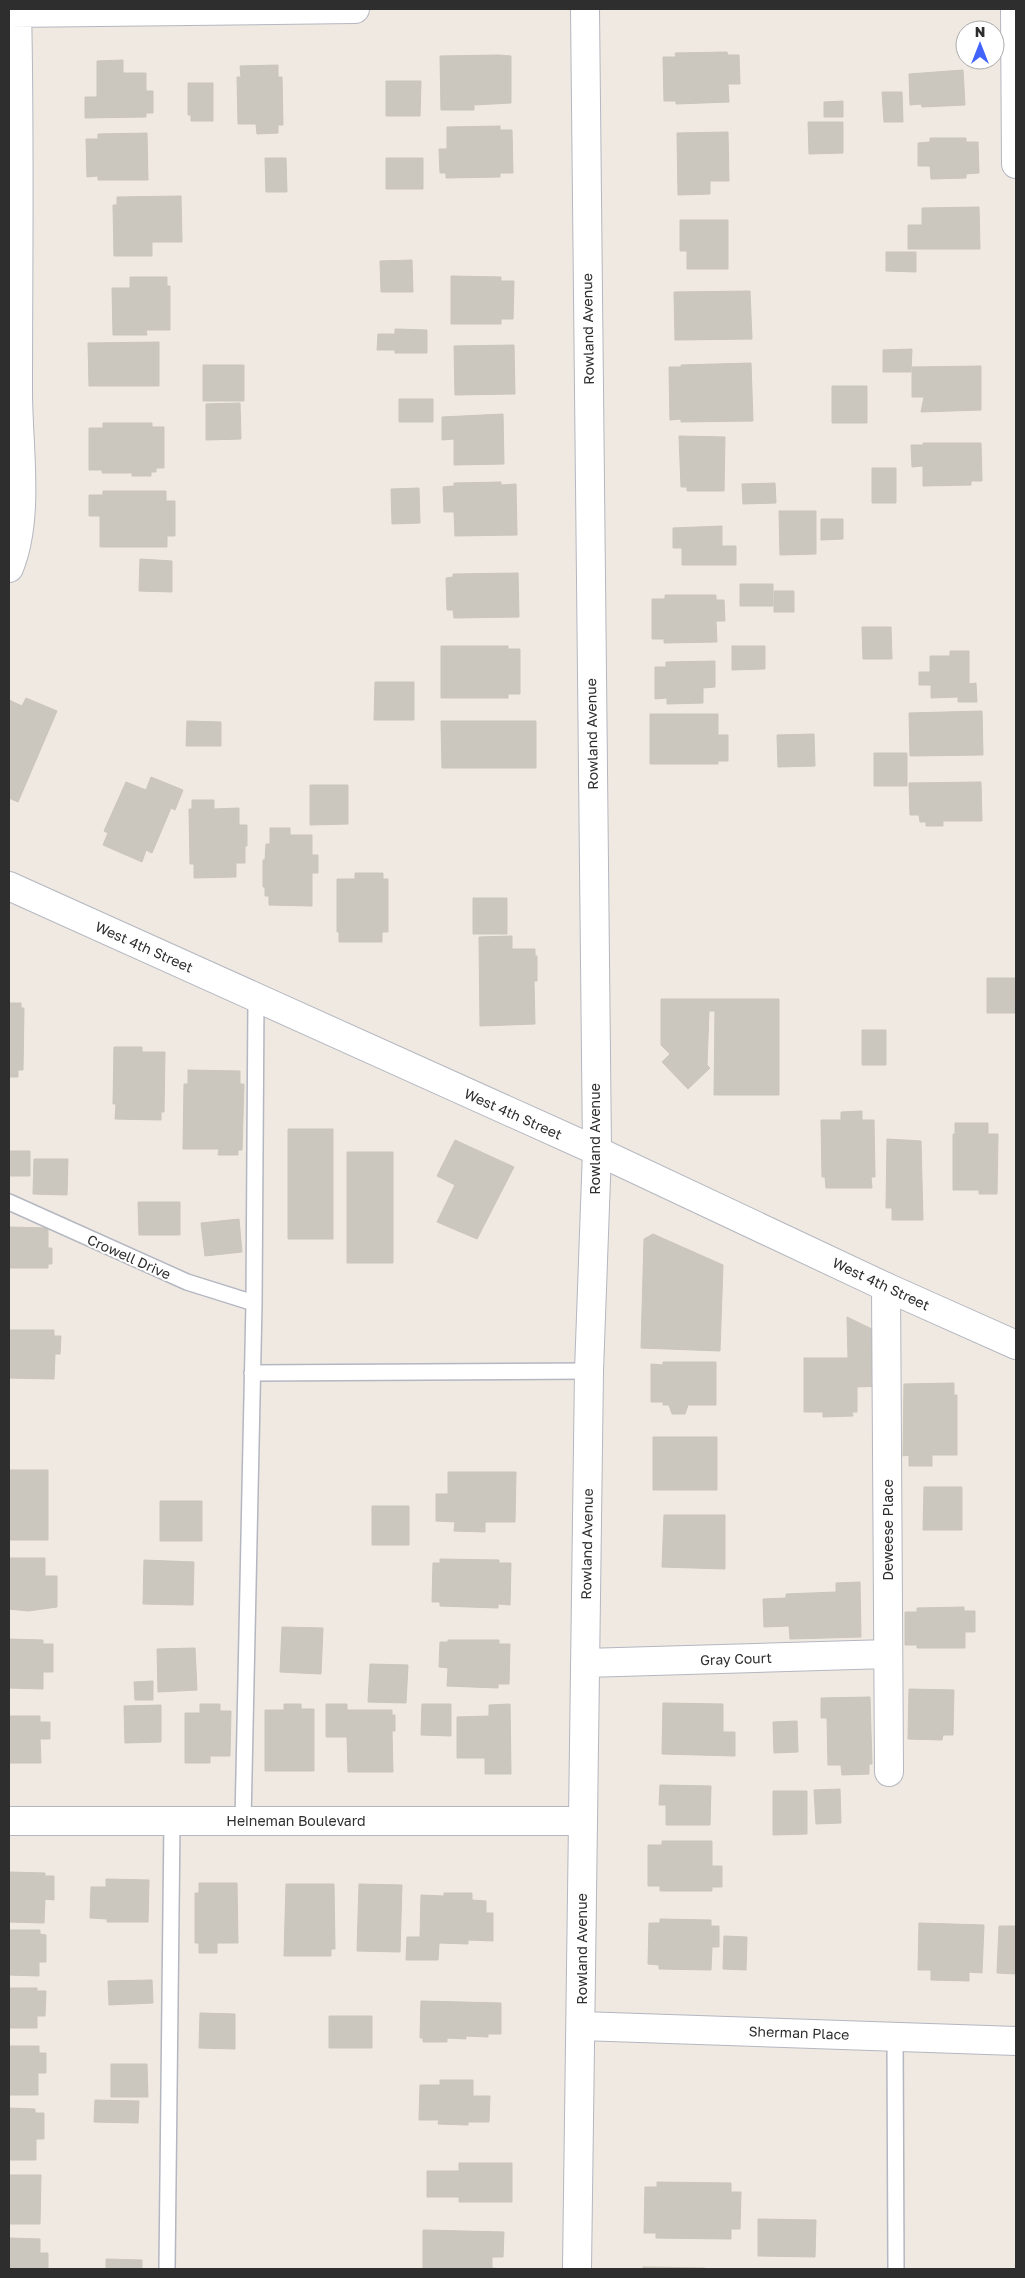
<svg xmlns="http://www.w3.org/2000/svg" width="1025" height="2278" font-family="'Golos Text',sans-serif">
  <style>
    .building { fill: #cbc7bf; stroke: #cbc5ba }
    .lines { fill: none; stroke-linecap: round; stroke-linejoin: round }
    .lane-casing { stroke: #b4b7c1; stroke-width: 18 }
    .street-casing { stroke: #b4b7c1; stroke-width: 30 }
    .secondary-casing { stroke: #b4b7c1; stroke-width: 30 }
    .lane { stroke: #fff; stroke-width: 15 }
    .street { stroke: #fff; stroke-width: 28 }
    .secondary { stroke: #fff; stroke-width: 28 }
    .labels { text-anchor: middle; stroke-width: 4; stroke-linejoin: round; paint-order: stroke }
    .street-label { font-size: 14px; fill: #2e2e2e; stroke: #fff }
  </style>
  <rect width="100%" height="100%" fill="#efe9e1"/>
  <path class="building" d="M727 52 728 55H739L740 84H728L729 102 676 104V101H664L663 57H676L675 53Z
    M499 55 511 56V103L474 105V110H441L440 56Z
    M123 60V73H146V91H153V113H146V117L85 118V97H97V61Z
    M278 65V77H282L283 125H278V133L257 134 256 124H238L237 77H241L240 66Z
    M963 70 965 105 922 107 921 104 910 105 909 74Z
    M386 81H421L420 116H386Z
    M188 83H213V121H191V115H188Z
    M882 92H902L903 122H884Z
    M843 101V117H824V102Z
    M808 122H843V153L809 154Z
    M500 126V130H512L513 173H500V177L446 178V173H440L439 149H447V127Z
    M728 132 729 181H710V194L678 195 677 133Z
    M147 133 148 180H98V176L87 177 86 139H98V134Z
    M930 138H966V142H978L979 173 966 174V178L931 179 930 166H918V143L930 142Z
    M265 158H286L287 192H266Z
    M386 158H423V189H386Z
    M181 196 182 242H152V256H114L113 205H117V197Z
    M979 207 980 249H908V225H922V208Z
    M680 220H728V269H687V251H680Z
    M886 252H916V272L886 271Z
    M412 260 413 292H381L380 261Z
    M451 276 501 277V281H514L513 319H501V324H451Z
    M130 277H167V286H170V330H146L147 335H113L112 288H130Z
    M750 291 752 339 675 340 674 292Z
    M395 329 427 330V353H395V350H377L378 334H395Z
    M159 342V386H89L88 343Z
    M514 345 515 394 455 395 454 346Z
    M912 349 911 372H883V350Z
    M751 363 753 421 681 422V419L670 420 669 367H681V365Z
    M203 365H244V401H203Z
    M981 366V410L921 412 924 397H912V367Z
    M832 386H867V423H832Z
    M399 399H433V422H399Z
    M240 403 241 439 206 440V404Z
    M503 414 504 464 454 465V439L442 440V417Z
    M103 423H152V427H164V468H156V472H151V476H132V473H102V470H89V428H103Z
    M679 436 725 437 724 491H687V487H681Z
    M923 443H981L982 481H971V485L923 486V466L912 467 911 445H923Z
    M872 468H896V503H872Z
    M501 482V485L516 484 517 535 455 536 454 512H444L443 487 454 486V483Z
    M775 483 776 503 743 504 742 484Z
    M419 488 420 523 392 524 391 489Z
    M103 491H166V501H175V536H167V547H100V516H89V495H103Z
    M779 511H816V554L780 555Z
    M821 519H843V539L821 540Z
    M722 526V546H736V565H682V548H673V528Z
    M140 559 172 561V592L139 591Z
    M518 573 519 617 454 618 453 610H447L446 578 453 577V574Z
    M740 584H773V606H740Z
    M774 591H794V612H774Z
    M665 595H716V600H724L725 621H716L717 642 664 643V639H652V599H665Z
    M862 627H891L892 659H863Z
    M441 646H508V649H520V694H508V698H441Z
    M732 646H765V669L732 670Z
    M950 651H969V684L976 683 977 702H958V697L931 698V685H919V672H930V656H950Z
    M715 661V687L703 688V703L667 704V698L655 699V667H666V662Z
    M375 682H414V720H374Z
    M26 698 57 711 18 802 9 798V700L22 706Z
    M982 711 983 755 910 756 909 713Z
    M650 714H718V735H728V761H718V764H650Z
    M187 721 221 722V746H186Z
    M441 721H536V768H442Z
    M814 734 815 766 778 767 777 735Z
    M874 753H907V786H874Z
    M151 777 183 790 175 810 171 808 152 853 146 850 142 862 103 845 108 833 104 831 126 782 146 790Z
    M981 782 982 821H943V826H926V822H920L919 815H910L909 783Z
    M310 785H348V824L310 825Z
    M192 800H214V809L239 808V825H247V846H245V863H236V877L194 878V864H190L189 809H192Z
    M270 828H290V835H312V855H318V873H312V906L269 905V896H265V887H263V860H265L266 844H270Z
    M355 873H383V879H388V932H382V942H339V932H337V879H355Z
    M473 898H507V934H473Z
    M512 936V949H535V956H537V981H534L535 1024 480 1026 479 937Z
    M987 978H1015V1013H987Z
    M661 999H779V1095H714L715 1011H709L707 1065 710 1068 688 1089 662 1062 670 1054 661 1045Z
    M9 1003H21V1008H24L23 1070H18V1077H9Z
    M862 1030H886V1065H862Z
    M114 1047H142V1052H165L164 1112H161V1120L115 1119 116 1104H113Z
    M188 1070 240 1071V1084H244L242 1150H238V1155H218L219 1149H183L184 1084H188Z
    M862 1111V1120H874L875 1177H871L872 1188H826L825 1177H822L821 1120H841V1112Z
    M955 1123H988V1134H998L997 1194H979V1190H953V1134H955Z
    M288 1129H333V1239H288Z
    M887 1139 921 1141 923 1220H892V1208H886Z
    M455 1140 514 1167 477 1239 437 1222 455 1185 437 1176Z
    M9 1151H30V1176H9Z
    M347 1152H393V1263H347Z
    M34 1159H68L67 1195 33 1194Z
    M138 1202H180V1235H139Z
    M239 1219 242 1252 205 1256 201 1223Z
    M9 1227 48 1228V1248H52V1264H48V1268H9Z
    M653 1234 723 1265 720 1351 641 1348 644 1239Z
    M847 1317 878 1332 880 1386 857 1387V1412H852L853 1416 823 1417V1412H804V1358H848Z
    M9 1330H54V1336H61L60 1354H55L54 1379 9 1378Z
    M663 1362H716V1405H688L685 1414H672L669 1405H663V1402H651V1364L663 1365Z
    M954 1383V1395H957V1455H932V1466H909V1455L903 1456 904 1384Z
    M653 1437H717V1490H653Z
    M9 1470H48V1540H9Z
    M448 1472H516L515 1522H485V1532L454 1531 455 1522 436 1521V1494H448Z
    M924 1487H962V1530H923Z
    M160 1501H202V1541H160Z
    M372 1506H409V1545H372Z
    M664 1515H725V1569L662 1567Z
    M9 1558H45V1576H57V1607L28 1611 9 1609Z
    M440 1559 499 1560V1563H511L510 1605 498 1604V1608L440 1606V1602H432L433 1563H440Z
    M144 1560 194 1562 193 1605 143 1604Z
    M860 1582 861 1637 790 1639 789 1626 764 1627 763 1599 786 1598V1594L836 1592V1583Z
    M964 1607V1611H975V1632H965V1648H917V1645H905V1612H917V1608Z
    M282 1627 323 1628 321 1674 280 1672Z
    M9 1639 43 1640V1644H53V1672H43V1689L9 1688Z
    M448 1640H499V1644H510L509 1684H498V1688L447 1686 448 1668 439 1667 440 1642H448Z
    M195 1648 197 1690 158 1692 157 1649Z
    M370 1664 408 1665 406 1703 368 1702Z
    M153 1681V1700H135L134 1682Z
    M909 1689 954 1690 953 1735H943L942 1740 908 1739Z
    M870 1697 872 1764H869V1774L842 1775 841 1765H828L827 1718H821V1698Z
    M663 1703 723 1704V1732H735V1756L662 1754Z
    M200 1704H220V1711H231L230 1756H210V1763H185V1713H200Z
    M284 1704H301V1709H314V1771H265V1710H284Z
    M326 1704H347V1710H392V1715H395V1731H392L393 1772H348L347 1737H326Z
    M422 1704H451V1736L421 1735Z
    M510 1704 511 1774H485V1758H457V1717L489 1716V1705Z
    M161 1705V1742L125 1743 124 1706Z
    M9 1716H40V1722H50V1739H40L41 1763H9Z
    M797 1721 798 1752 774 1753 773 1722Z
    M660 1785 711 1786 710 1825H666V1805H659Z
    M840 1789 841 1823 816 1824 814 1790Z
    M773 1791H807V1834L773 1835Z
    M662 1841H712V1866H722V1887H712V1891H660V1886H648V1845H662Z
    M9 1872 45 1873V1876H54V1900L45 1899 44 1923 9 1922Z
    M106 1879 149 1880 148 1922H107V1919L90 1918 91 1887H106Z
    M199 1883H237L238 1943H217V1953H199V1943H195V1893H199Z
    M286 1884H334L335 1949H331V1956H284Z
    M359 1884 402 1885 400 1952 357 1951Z
    M444 1893H472V1900L486 1901V1913H493V1941L468 1940V1944L439 1943 438 1960H406L407 1937H420L421 1895 444 1896Z
    M660 1919 711 1920V1926H719V1947H712L711 1970 659 1969V1965L648 1964 649 1923H660Z
    M919 1923 984 1925 982 1973 969 1972V1981L931 1980V1970H918Z
    M999 1926H1016V1984V1974L997 1973Z
    M9 1930H40V1934L46 1935V1962H39V1976L9 1975Z
    M724 1936 747 1937 746 1970 723 1969Z
    M152 1980 153 2003 109 2005 108 1981Z
    M9 1988H37V1991H46L45 2016H37V2028H9Z
    M421 2001 501 2003V2034H488V2037L466 2036V2039L447 2038V2042H423V2038H420Z
    M200 2013 235 2014V2049L199 2048Z
    M329 2016H372V2048H329Z
    M9 2046H39V2053H46V2073H38V2095H9Z
    M111 2064H147L148 2097H111Z
    M440 2080H473V2096H490L489 2122H468V2125L438 2124 439 2120H419L420 2085H440Z
    M95 2100 139 2101 138 2123 94 2122Z
    M9 2108 35 2109V2113H44V2139H36V2160H9Z
    M459 2163H512V2202H459V2197H427V2171H459Z
    M9 2175H41L40 2224H9Z
    M657 2182 731 2183V2192H741L740 2229H731V2239L656 2238V2233H644L645 2187H657Z
    M758 2219 816 2220 815 2257 758 2256Z
    M423 2230 504 2232 503 2257H492V2268L503 2269H423Z
    M9 2238 40 2239V2253H48V2269H9Z
    M106 2259 142 2260V2269H106Z
    M643 2267 705 2268V2269H643Z"/>
  <g class="lines">
    <defs>
      <path id="lane" d="M9 1202 187 1282 254 1303
        M252 1373 589 1371
        M243 1821 254 1303 256 998
        M895 2037 896 2269
        M167 2269 172 1821"/>
      <path id="street" d="M1015 9 1016 164
        M9 13 355 9
        M9 568C30 517 18 446 18 392 18 264 20 136 17 9
        M886 1287 889 1772
        M585 1663 888 1654
        M9 1821H583
        M581 2026 1016 2041
        M577 2269 589 1371 597 1151 585 9"/>
      <path id="secondary" d="M9 886 597 1151 886 1287 1016 1345"/>
    </defs>
    <use href="#lane" class="lane-casing"/>
    <use href="#street" class="street-casing"/>
    <use href="#secondary" class="secondary-casing"/>
    <use href="#lane" class="lane"/>
    <use href="#street" class="street"/>
    <use href="#secondary" class="secondary"/>
  </g>
  <g class="labels">
    <g class="street-label">
      <text transform="translate(588 329) rotate(-91)" y="5">Rowland Avenue</text>
      <text transform="translate(592 734) rotate(-91)" y="5">Rowland Avenue</text>
      <text transform="translate(144 947) rotate(24)" y="5">West 4th Street</text>
      <text transform="translate(513 1114) rotate(24)" y="5">West 4th Street</text>
      <text transform="translate(595 1139) rotate(-90)" y="5">Rowland Avenue</text>
      <text transform="translate(129 1257) rotate(24)" y="5">Crowell Drive</text>
      <text transform="translate(881 1284) rotate(25)" y="5">West 4th Street</text>
      <text transform="translate(888 1530) rotate(-90)" y="5">Deweese Place</text>
      <text transform="translate(587 1544) rotate(-89)" y="5">Rowland Avenue</text>
      <text transform="translate(736 1659) rotate(-2)" y="5">Gray Court</text>
      <text x="296" y="1826">Heineman Boulevard</text>
      <text transform="translate(582 1949) rotate(-90)" y="5">Rowland Avenue</text>
      <text transform="translate(799 2033) rotate(2)" y="5">Sherman Place</text>
    </g>
  </g>
  <rect width="1025" height="2278" fill="none" stroke="#2e2e2e" stroke-width="20"/>
  <g transform="translate(980 45)"><circle r="24" fill="#ffffff" stroke="#ababab"/>
  <path d="M0-4L9 19L0 12L-9 19Z" fill="#4264fb"/>
  <text y="-8" font-size="14" font-weight="bold" text-anchor="middle" fill="#2e2e2e">N</text>
  </g>
</svg>
